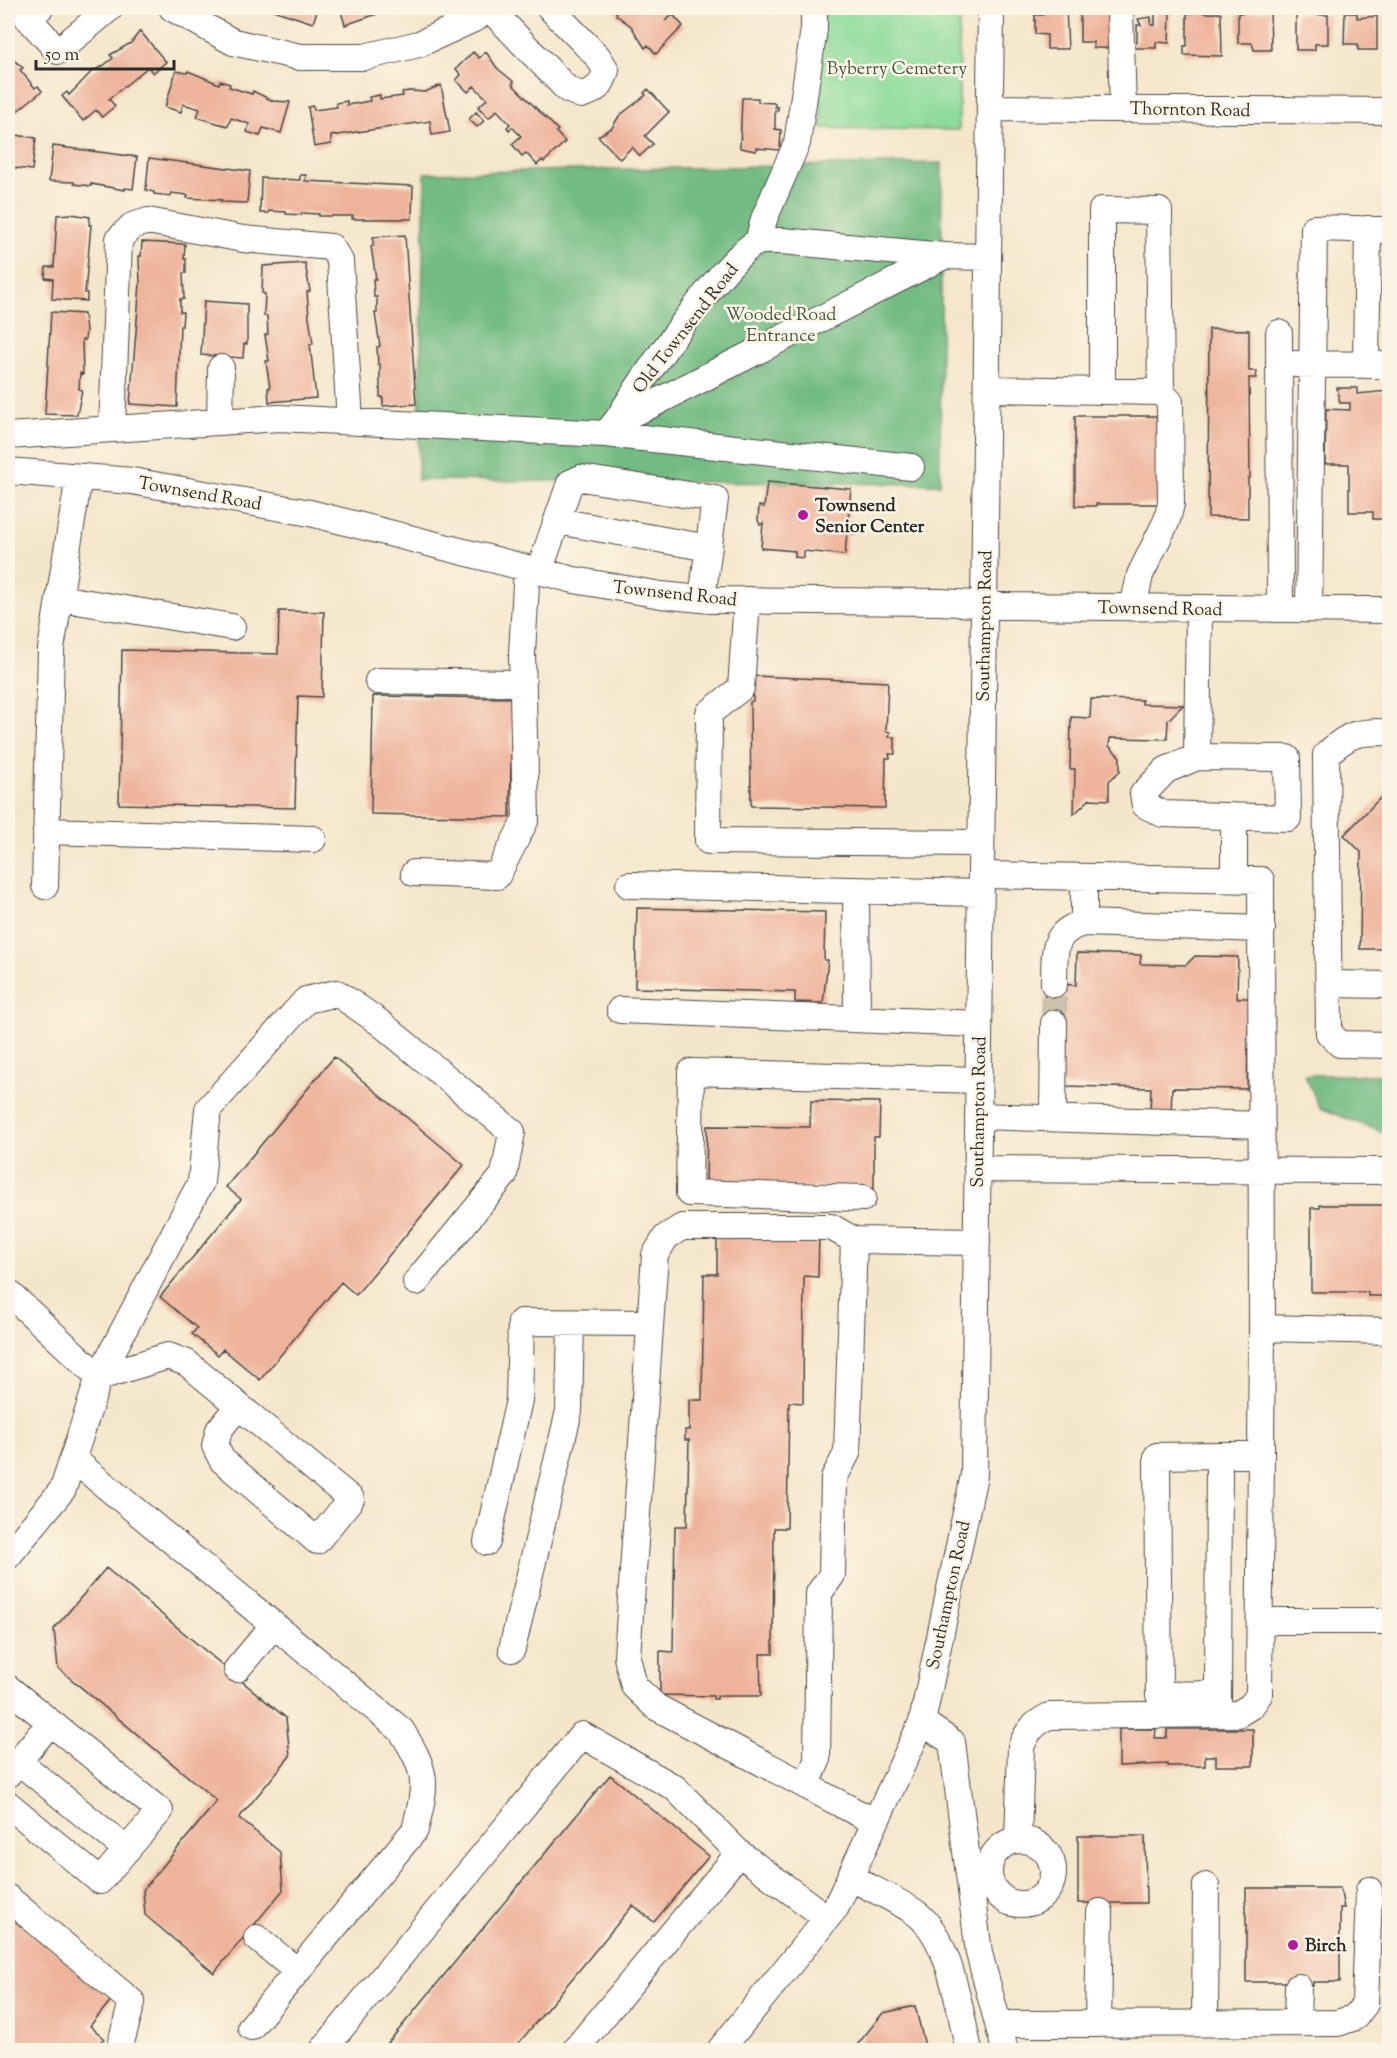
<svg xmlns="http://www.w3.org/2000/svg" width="1397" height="2058" font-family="'Sorts Mill Goudy',serif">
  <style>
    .green { fill: #8ddb9a; stroke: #5c8362; stroke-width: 1.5 }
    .forest { fill: #72bb82; stroke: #4e7356; stroke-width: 1.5 }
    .building { fill: #eeb39b }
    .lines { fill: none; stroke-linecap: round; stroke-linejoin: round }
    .minor-tunnel { stroke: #ccc1ab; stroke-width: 26; stroke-dasharray: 26 13; stroke-linecap: butt }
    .minor-casing { stroke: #494743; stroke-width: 28 }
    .minor { stroke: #fff; stroke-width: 26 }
    .poi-dot { fill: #b5179e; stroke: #fcf5e5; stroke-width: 2 }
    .labels { text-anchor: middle; stroke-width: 5; stroke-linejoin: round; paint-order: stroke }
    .park-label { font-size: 18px; fill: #445747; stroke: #fcf5e5 }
    .street-label { font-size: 18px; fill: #2b2b2b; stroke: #fcf5e5 }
    .poi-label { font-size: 18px; font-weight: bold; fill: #2b2b2b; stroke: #fcf5e5; text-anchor: start }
  </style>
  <rect width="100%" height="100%" fill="#fcf5e5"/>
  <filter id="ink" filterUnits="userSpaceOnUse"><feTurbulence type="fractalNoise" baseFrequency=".0167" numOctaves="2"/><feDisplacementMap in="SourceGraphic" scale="12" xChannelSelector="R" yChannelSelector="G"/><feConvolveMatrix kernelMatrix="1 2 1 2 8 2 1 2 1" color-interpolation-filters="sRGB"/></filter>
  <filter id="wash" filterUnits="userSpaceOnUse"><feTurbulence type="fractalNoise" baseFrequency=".008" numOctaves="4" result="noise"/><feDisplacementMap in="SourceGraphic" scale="24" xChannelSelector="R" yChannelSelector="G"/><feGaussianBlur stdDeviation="1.35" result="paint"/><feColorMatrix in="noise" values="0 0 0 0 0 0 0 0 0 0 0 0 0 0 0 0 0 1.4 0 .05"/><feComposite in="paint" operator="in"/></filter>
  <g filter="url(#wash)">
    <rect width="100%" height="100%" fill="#f4e6cb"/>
    <path class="green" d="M817 8H959V130L822 128Z"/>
    <path class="forest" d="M942 163 940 484 418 480 425 173Z
      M1305 1075H1389V1135L1320 1108Z"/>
    <g id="blocks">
      <path class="building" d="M267 8H318L313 23Z
        M340 8H394L345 25Z
        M612 8H653L655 10 670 8 675 12 665 21 673 15 683 26 656 54 648 45 645 48 631 26 616 15 617 13Z
        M1043 8H1066L1068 49H1047V35L1035 34V15H1043Z
        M1098 8H1112L1111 48H1093V42H1080V13H1098Z
        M1191 8H1204V13H1221L1222 56 1184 55V46H1187V13H1191Z
        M1155 11 1170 12 1169 43 1156 42V48H1134V42H1137V25H1141L1138 19 1151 17V25H1155Z
        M1270 11 1271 50H1254L1252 43H1238V13Z
        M1385 12H1389V30H1385Z
        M1345 13H1357V18L1377 16V50H1358V44H1344Z
        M1296 14 1328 15V44H1315V50H1296Z
        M140 31 166 62 153 73 148 67 109 99 115 106 102 117 96 110 83 121 62 96 67 92 69 95 77 87 92 71 103 66 113 58 110 55 131 43Z
        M473 52 479 58 486 52 497 68 514 82 512 84 558 130 556 132 565 142 544 162 542 160 537 165 526 153 522 156 512 144 521 136 512 127 509 130 507 127 510 124 497 110 489 118 478 107 487 99 474 86 468 92 456 80 461 75 456 69Z
        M8 55 23 68 20 70 35 88 38 86 42 91 16 112 8 102Z
        M176 71 187 73 188 71 219 84 220 81 230 84 229 87 252 94 253 91 273 101 290 102 281 133 263 128 260 136 247 132 249 124 231 118 228 126 213 122 197 117 200 109 183 104 181 112 165 107Z
        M441 85 450 132 432 135 430 121 331 136V144L314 147 308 107 313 106 314 110 337 107 336 103 347 101V105L370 101 369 97 380 95V99L403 96 402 92 409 91 425 92Z
        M648 89 669 112 645 136 653 144 640 156 632 147 620 159 598 136 612 128 619 116 646 95 644 93Z
        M742 98H758V102L775 103V107H778V110H775V129L781 130 780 150 756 148V151L740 148Z
        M476 112 484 121 477 127 469 119Z
        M8 134 36 138 32 170 8 167Z
        M53 146 137 157 133 189 125 188V190L91 184V186L74 184V182L49 181Z
        M149 158 250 171 247 203 221 202 222 200 187 198 188 195 171 193V196L154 194V192L146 190Z
        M300 175H306L305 181 413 186 412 219H352L353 216H319V214L302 213V215L286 214V212L269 211V213H260L261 178 300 180Z
        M71 214 90 217 89 225H91L85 293H87V301L52 299 53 279 45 278 46 267H54L57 215Z
        M405 235 416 404 383 406V397H380V364H378L377 347 380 346 375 313H377V297H374L373 279H376L371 246H373V237Z
        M142 242 185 244 184 259H186V273H183L184 299H180V312H183L182 326H180L177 407 130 404 140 284 139 256H141Z
        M305 263 310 291 307 292 309 317 313 344H310L316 398 269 402 268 388H270L266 361H269L265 335 268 334 267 316H264L265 294 262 293 263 266Z
        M204 301 247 304V344H244L243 358 201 355Z
        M51 312 84 314 86 331 85 340H82L83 374 80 373 79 389 82 390 77 415 45 414Z
        M1209 329 1249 330V371H1257L1256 378H1249L1250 478H1248V518L1208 517Z
        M1337 388H1357V394L1389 391V513H1385V519H1373V512H1349V464H1325L1326 409 1350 410V403H1340Z
        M1075 416H1161V504H1096V506H1075Z
        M767 482 851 489 848 522H855L854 534 847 533 845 555 804 551V558L795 557V551L761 548 763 523 760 525 758 520 759 506 764 507Z
        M279 611 324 612 322 697 298 696 295 808 119 804 122 650 278 654Z
        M754 676 888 682 886 731 890 732 889 737H895V754H889L890 758H886L885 808 751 806 750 702 753 701Z
        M373 696 512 698 510 817 371 814Z
        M1091 699 1142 700V704L1183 705 1168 720 1167 739 1110 738 1109 746 1120 757V771L1109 781V800L1090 799 1074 814 1075 769H1070L1071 717 1090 718Z
        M1389 789V949H1360L1361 852 1344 835Z
        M637 908 825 912 824 960H828L823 1003 795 1002V992L635 988Z
        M1077 953 1141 955 1140 964 1186 965 1195 956 1238 957 1237 998H1249L1247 1089 1172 1088 1171 1114 1150 1113 1151 1088 1063 1086 1044 1023 1045 984 1076 985Z
        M334 1057 464 1165 356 1295 341 1282 260 1380 223 1349 218 1355 192 1334 197 1328 160 1297 241 1199 226 1187Z
        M811 1101 880 1102 879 1137H874V1189L706 1185 707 1126 810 1127Z
        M1320 1205H1389V1296H1368V1292H1311V1208H1320Z
        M717 1233 819 1234 818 1277 804 1276 803 1403 789 1402 787 1528H774L773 1654H760L761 1696H717V1699H713V1696L660 1695V1651L673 1652 675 1526H687L689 1440H685V1430H689V1400H702L704 1274H717Z
        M106 1568 286 1718 290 1756 239 1818 280 1852 283 1890 214 1973 145 1915 143 1890 217 1801 58 1668 54 1629Z
        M1119 1729H1156L1155 1738H1167V1729H1253V1766H1216V1756H1205V1766H1168V1764L1119 1766Z
        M610 1775 709 1856 654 1922 633 1905 513 2050H382Z
        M1078 1836H1145L1146 1903H1078Z
        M1246 1888H1340L1344 1908H1340V1982H1313V1986H1288V1982H1246Z
        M8 1912 112 1999 90 2026 104 2038 93 2050H8Z
        M915 2006 926 2050H853L883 2013Z"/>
    </g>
  </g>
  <g filter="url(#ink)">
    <use href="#blocks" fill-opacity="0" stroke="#494743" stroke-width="1.5"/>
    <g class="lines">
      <path class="minor-tunnel" d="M1054 1023V984"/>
      <defs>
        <path id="minor" d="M40 8 28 18 58 51 110 8
          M172 8 233 42 300 57H364L419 44 476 18 488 8
          M489 8 567 89 581 95C596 91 602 86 606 70L598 57 550 8
          M1120 10 1123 108
          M990 108 1390 111
          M758 242 764 219 797 143 814 29V8
          M1279 333 1280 609
          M1295 364 1390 365
          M1366 365 1368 229
          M988 389 1161 392 1170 402 1171 504 1167 520 1140 575 1133 608
          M1102 390V210L1159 211 1161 392
          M618 419C638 386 727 254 758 242 765 240 775 241 782 241L944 256
          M220 422 221 368
          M112 429 119 239 132 226 148 221 243 239 331 247 340 261 350 421
          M606 434 618 419 649 406 944 256 988 257
          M8 436 279 418 606 434 911 467
          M8 471 132 481 310 513 574 580 661 595 711 600 940 602 1011 606 1390 610
          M557 521 709 548
          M539 572 570 483 581 478 715 499 702 599
          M59 598 232 627
          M747 600 741 688 709 713 708 841 981 843
          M1309 609 1314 228 1390 230
          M378 681 523 683
          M1390 732C1357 732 1350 732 1326 755L1329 1033 1340 1044 1390 1045
          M1197 757 1287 758 1288 818 1163 814 1145 805 1143 794 1166 770 1197 757 1199 609
          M1234 817V879
          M46 831 313 839
          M414 873 497 876 526 819 522 653 527 568
          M981 875 1261 880 1262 1328 1390 1331
          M1084 877V923
          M629 885 980 893
          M45 886 51 649 79 477
          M856 890 857 1019
          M1054 984C1055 954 1050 932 1084 923L1262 929
          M1329 984 1390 985
          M620 1010 979 1024
          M978 1116 1262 1125
          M1053 1118 1054 1023
          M977 1169 1390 1171
          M863 1198 689 1193 691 1072 978 1080
          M8 1292 99 1377
          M99 1377 168 1356 187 1363 351 1499 317 1541 222 1460 215 1446 219 1430 238 1406
          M73 1459 401 1730C428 1773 427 1781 415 1830L251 2027
          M487 1542 519 1400 521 1322 650 1323
          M8 1556 63 1489 99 1377 201 1182 208 1109 306 1000 337 993 379 1022 512 1132 504 1175 416 1282
          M1260 1621H1390
          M512 1649 569 1411 571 1323
          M237 1669 274 1625
          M8 1688 160 1811 100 1881 8 1804
          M1218 1694 1159 1695 1157 1456 1219 1455
          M1218 1711 1219 1455H1261
          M922 1722 952 1742 979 1953 1005 2050
          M18 1761 127 1850
          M8 1774 50 1723
          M806 1786 817 1761 819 1593 832 1575 834 1478 847 1453 854 1240
          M875 1822 656 1707 634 1686 627 1657 655 1255 666 1237 682 1227H831L854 1240 977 1242
          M1018 1839 1021 1747C1027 1731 1034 1724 1049 1716L1238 1714 1251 1706 1259 1695 1262 1328
          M989 1872a32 32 0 1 1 64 0a32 32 0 1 1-64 0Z
          M850 1877C871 1889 896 1899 916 1913 951 1939 959 2010 969 2050
          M8 1898 132 2002 119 2050
          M257 1938 297 1971
          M1205 2023 1206 1886
          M1297 2023 1298 1987
          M998 2024 1338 2023 1355 2017 1365 2004 1369 1890
          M1098 2024 1100 1912
          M323 2050 582 1735 675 1788 739 1853 827 1918
          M575 2050 739 1853
          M720 2050 836 1907 922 1722 974 1475 991 8"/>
      </defs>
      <use href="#minor" class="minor-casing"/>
      <use href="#minor" class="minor"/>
    </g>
  </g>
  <g class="poi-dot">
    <circle cx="803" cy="515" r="6"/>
    <circle cx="1293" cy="1945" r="6"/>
  </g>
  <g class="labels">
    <g class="park-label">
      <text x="897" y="74">Byberry Cemetery</text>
      <text x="781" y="320">Wooded Road<tspan x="781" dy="21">Entrance</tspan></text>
    </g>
    <g class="street-label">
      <text transform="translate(1190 109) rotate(1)" y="6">Thornton Road</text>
      <text transform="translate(685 328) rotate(-52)" y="6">Old Townsend Road</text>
      <text transform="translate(200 493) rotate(10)" y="6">Townsend Road</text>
      <text transform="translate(675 593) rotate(6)" y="6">Townsend Road</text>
      <text transform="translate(1160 608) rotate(1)" y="6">Townsend Road</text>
      <text transform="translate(984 626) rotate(-89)" y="6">Southampton Road</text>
      <text transform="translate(978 1112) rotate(-89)" y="6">Southampton Road</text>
      <text transform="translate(948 1595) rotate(-78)" y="6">Southampton Road</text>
    </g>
    <g class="poi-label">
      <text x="815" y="511">Townsend<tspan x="815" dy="21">Senior Center</tspan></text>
      <text x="1305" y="1951">Birch</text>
    </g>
  </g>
  <rect width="1397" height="2058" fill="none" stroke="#fcf5e5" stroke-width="30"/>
  <path d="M36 60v9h138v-9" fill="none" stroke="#2b2b2b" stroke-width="3"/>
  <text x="45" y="60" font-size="18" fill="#2b2b2b" stroke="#fcf5e5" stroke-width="4.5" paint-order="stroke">50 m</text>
</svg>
